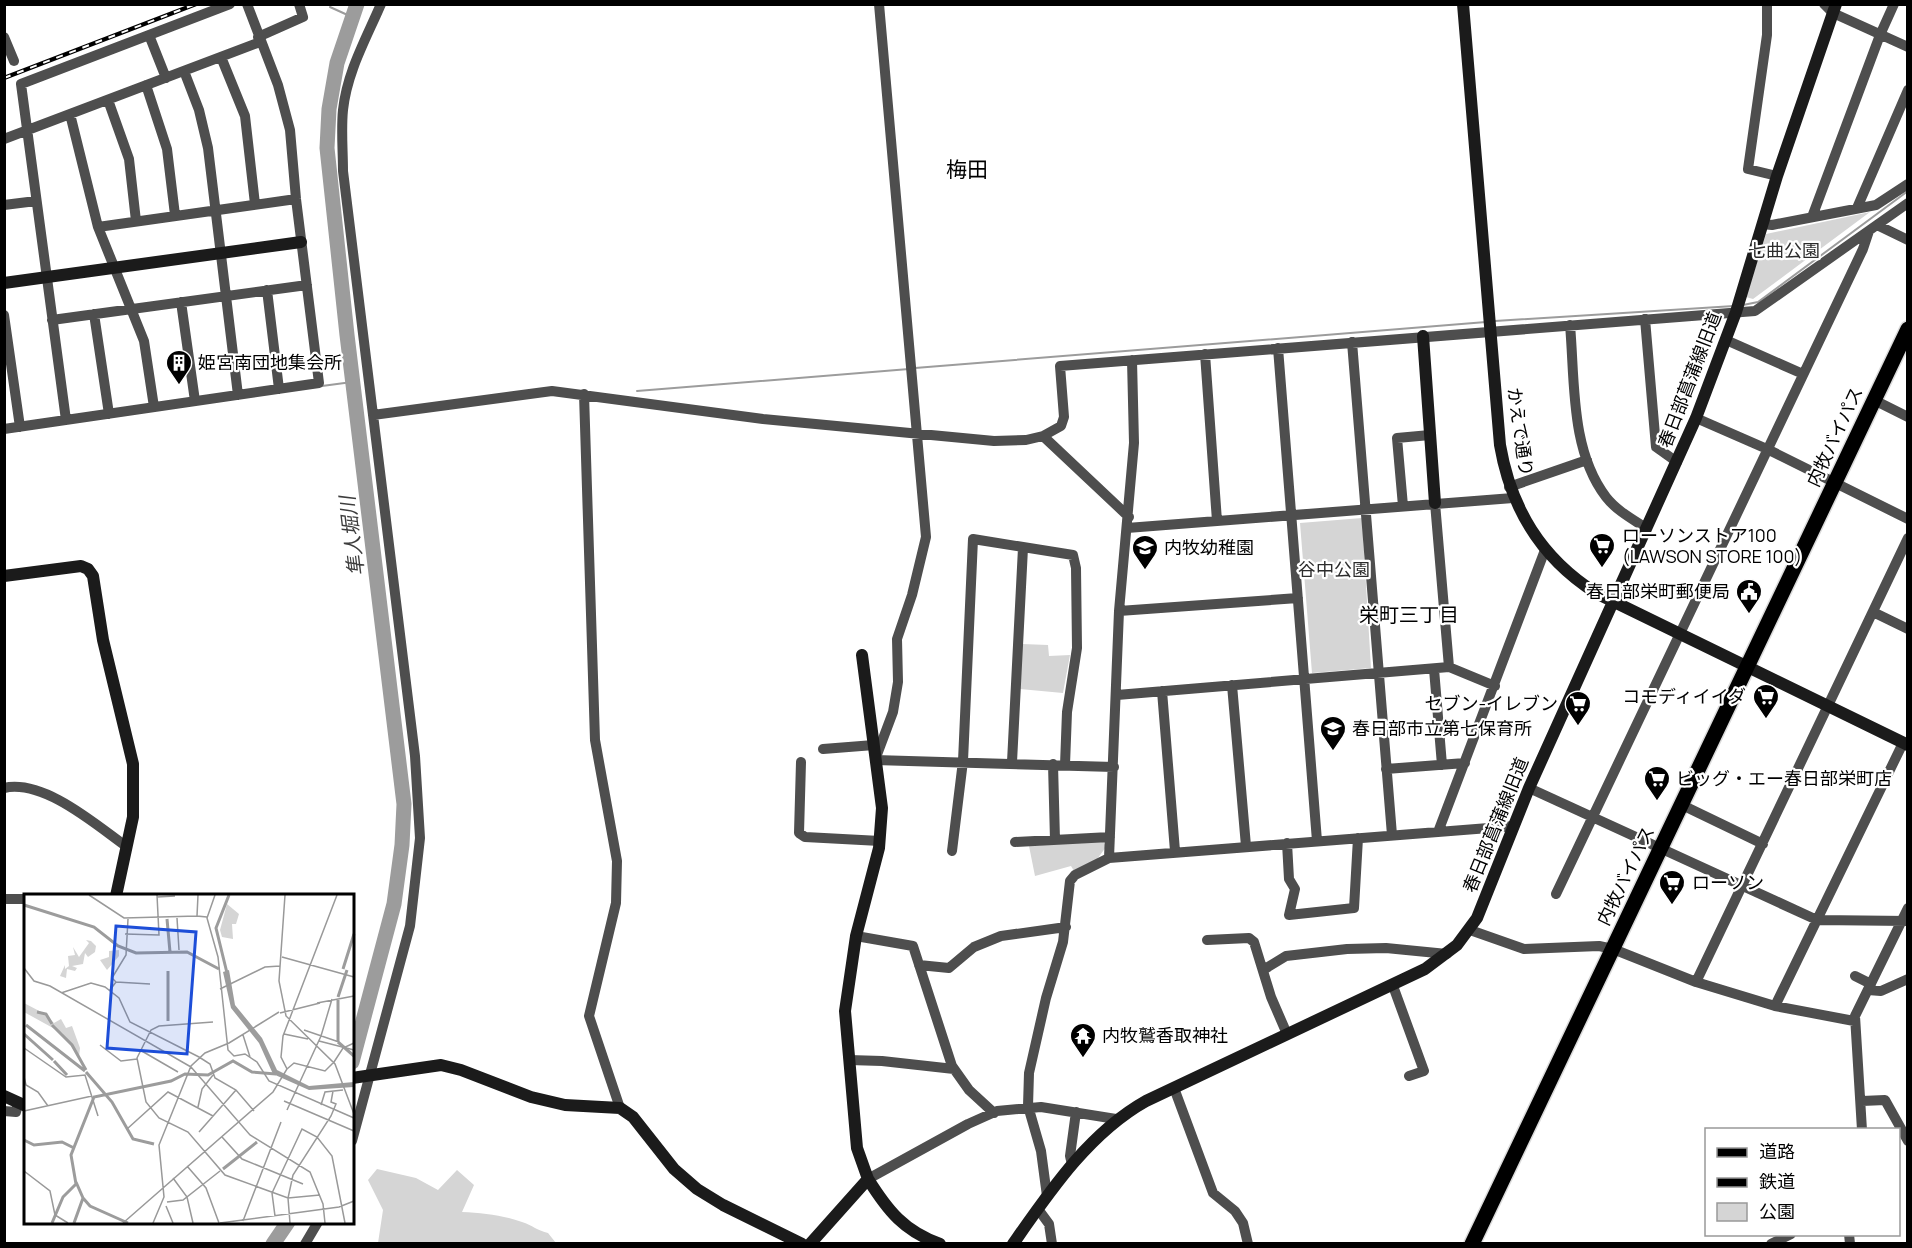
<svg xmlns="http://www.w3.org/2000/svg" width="1912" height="1248" font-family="Manrope,'Noto Sans JP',sans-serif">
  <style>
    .green { fill: #d5d5d5 }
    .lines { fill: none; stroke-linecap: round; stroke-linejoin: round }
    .stream { stroke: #9c9c9c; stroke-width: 2 }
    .river { stroke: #9c9c9c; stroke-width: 15 }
    .primary-casing { stroke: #dbdbdb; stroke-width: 18 }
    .street { stroke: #4e4e4e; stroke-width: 10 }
    .secondary { stroke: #1b1b1b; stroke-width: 12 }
    .primary { stroke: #000; stroke-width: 15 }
    .rail-casing { stroke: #000; stroke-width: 4.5 }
    .rail { stroke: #fff; stroke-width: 2; stroke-dasharray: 7; stroke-linecap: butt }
    .labels { text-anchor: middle; stroke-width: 4.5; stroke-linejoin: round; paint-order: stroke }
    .park-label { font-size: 18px; fill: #2c2c2c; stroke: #fff }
    .poi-label { font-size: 18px; fill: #000; stroke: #fff; text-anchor: start }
    .street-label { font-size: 18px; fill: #000; stroke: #fff }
    .water-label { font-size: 20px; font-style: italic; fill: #3d3d3d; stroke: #fff }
    .neighbourhood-label { font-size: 20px; fill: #000; stroke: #fff }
    .quarter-label { font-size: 21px; fill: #000; stroke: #fff }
    .inset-river { fill: none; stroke: #9c9c9c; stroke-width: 3 }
    .inset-road { fill: none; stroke: #999; stroke-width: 1.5 }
    .view { fill: #1d4ed8; fill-opacity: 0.15; stroke: #1d4ed8; stroke-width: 3 }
    .inset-edge { fill: none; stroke: #000; stroke-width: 3 }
  </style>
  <rect width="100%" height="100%" fill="#fff"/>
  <path class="green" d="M1870 212 1753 299 1746 297 1766 234Z
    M1362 518 1371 668 1312 673 1300 523Z
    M1022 644 1048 645 1049 656 1070 655 1063 693 1020 689Z
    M1103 841 1106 847 1095 862 1074 871 1071 866 1035 876 1029 846Z
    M377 1169 416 1178 438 1190 457 1170 474 1185 462 1212C483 1213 502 1215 522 1222 532 1225 538 1231 548 1233L556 1243H378L383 1210 368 1180Z"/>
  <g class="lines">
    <path class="stream" d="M330 7 352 17
      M1743 305 1758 302 1908 191
      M1495 321 1734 306
      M915 368 1486 322
      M322 386 352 382
      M637 391 909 369"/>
    <path class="river" d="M352 1062 394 904 402 845 404 804 347 335 327 148 329 109 337 63 357 4
      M273 1244 288 1222"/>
    <defs>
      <path id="primary" d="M1472 1244 1908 329"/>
    </defs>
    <use href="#primary" class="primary-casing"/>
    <path class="street" d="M879 4 926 537 912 595 897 639 898 682 893 712 875 760 1114 767
      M1767 4V35L1748 169 1777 176
      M1824 4 1833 13 1908 47
      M149 35 166 78
      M4 37 14 61
      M258 37 303 17 299 4
      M221 57 245 116 255 204
      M184 71 199 110 208 148 238 395
      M146 85 167 149 175 215
      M108 100 129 159 136 221
      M70 114 98 227 144 341 154 407
      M4 139 260 42
      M4 205 36 201
      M1857 208 1908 90
      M1812 217 1880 35 1894 4
      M1762 224 1772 225 1876 205 1908 184
      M1877 225 1908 240
      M98 227 296 199
      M267 290 279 389
      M181 302 195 401
      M94 314 109 414
      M4 315 20 427
      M1645 319 1656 447 1677 462
      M52 320 307 285
      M1570 325C1575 380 1570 450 1606 497 1616 510 1632 519 1646 528
      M1726 340 1803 374
      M1352 342 1392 835
      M1278 348 1317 841
      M1205 354 1217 521
      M584 394 595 740 617 861 616 903 589 1016 620 1108
      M1874 400 1908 417
      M373 415 552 391 763 419 994 441 1026 440 1043 436 1061 426 1064 417 1060 366 1755 311 1908 203
      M1696 418 1767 449 1908 519
      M66 420 21 84 230 4
      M4 429 319 383 296 199 290 130 278 85 247 4
      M1043 436 1129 517
      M1509 487 1587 460
      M1435 503 1449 667
      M1403 506 1397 438 1430 435
      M1127 528 1513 498
      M1119 611 1298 598
      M1873 612 1908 629
      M1434 669 1442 765
      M1232 685 1246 846
      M1162 691 1175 851
      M1117 695 1449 667 1495 686
      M823 749 874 745
      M801 762 799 833 805 837 880 841
      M1012 762 1023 548
      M1053 764 1055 840
      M1386 769 1465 763
      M4 788C44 779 96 825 127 847
      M1529 788 1817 920 1908 921
      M1682 805 1763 844
      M1438 832 1545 550
      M1015 842 1110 837
      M1287 843 1289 879 1295 889 1289 915 1354 908 1358 838
      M952 851 963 761 973 539 1073 555 1076 568 1077 648 1067 712 1065 765
      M1109 858 1119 611 1134 443 1132 360
      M1556 894 1863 249 1869 231
      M4 899H26
      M1470 930 1524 949 1599 946 1613 949 1696 982 1775 1006 1854 1021
      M856 936 913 946 952 1066 969 1090 994 1113
      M1207 940 1249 938 1254 942 1271 997 1287 1034
      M919 965 949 968 974 947 1001 936 1066 927
      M1263 970 1286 956 1347 949 1386 948 1447 954
      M1855 976 1871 984
      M1696 982 1908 538
      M1393 986 1424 1071 1409 1076
      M1868 990 1881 991 1908 979
      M1775 1006 1903 743
      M849 1060 882 1061 954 1069
      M1174 1088 1213 1193 1235 1211 1243 1223 1248 1244
      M1862 1101 1885 1100 1908 1141
      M4 1111 16 1112 18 1104
      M1862 1130 1855 1016 1908 908
      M352 1141 410 926 420 838 415 756 343 171C343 151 341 130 343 110 347 72 366 39 381 4
      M1072 1165 1070 1156 1076 1112
      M868 1179 968 1124 997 1111 1041 1107 1116 1119
      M1047 1196 1041 1151 1028 1106 1029 1073 1046 998 1063 942 1070 881 1075 875 1109 858 1514 826
      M1038 1209 1049 1224 1052 1244
      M1849 1234 1850 1244
      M305 1244 318 1222
      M1771 1244 1791 1234"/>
    <path class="secondary" d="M1463 4 1500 445C1511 509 1541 558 1596 593L1908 745
      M4 283 301 242
      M1423 336 1435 503
      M4 576 81 566 88 569 93 576 103 640 133 764V817L116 896
      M862 655 882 808 879 848 856 936 845 1011 857 1148 868 1179
      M352 1078 441 1065 461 1070 531 1097 565 1105 620 1108 633 1117 674 1169 697 1189 723 1205 802 1244
      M4 1096 26 1106
      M810 1244 868 1179C888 1211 904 1231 940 1244
      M1013 1244C1050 1191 1089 1133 1146 1101L1425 969 1457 945 1477 918 1529 788 1696 418 1736 312 1777 176 1836 4"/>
    <use href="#primary" class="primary"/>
    <defs>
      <path id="rail" d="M4 78 196 4"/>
    </defs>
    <use href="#rail" class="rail-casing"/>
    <use href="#rail" class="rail"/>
  </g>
  <defs>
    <symbol id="building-pin" viewBox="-11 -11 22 30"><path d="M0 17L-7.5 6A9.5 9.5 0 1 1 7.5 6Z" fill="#000" stroke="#fff"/><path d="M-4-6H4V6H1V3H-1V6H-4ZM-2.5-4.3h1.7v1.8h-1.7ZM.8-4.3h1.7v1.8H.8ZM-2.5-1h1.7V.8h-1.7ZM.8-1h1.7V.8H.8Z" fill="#fff"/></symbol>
    <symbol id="supermarket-pin" viewBox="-11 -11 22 30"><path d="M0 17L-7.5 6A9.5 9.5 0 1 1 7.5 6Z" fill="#000" stroke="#fff"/><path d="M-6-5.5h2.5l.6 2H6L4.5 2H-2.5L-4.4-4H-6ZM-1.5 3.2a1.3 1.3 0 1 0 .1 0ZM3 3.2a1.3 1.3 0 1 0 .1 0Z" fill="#fff"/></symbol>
    <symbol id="school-pin" viewBox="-11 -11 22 30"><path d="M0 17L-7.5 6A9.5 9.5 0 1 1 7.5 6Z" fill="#000" stroke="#fff"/><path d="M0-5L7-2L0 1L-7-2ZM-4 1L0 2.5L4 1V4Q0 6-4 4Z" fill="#fff"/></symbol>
    <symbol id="civic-pin" viewBox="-11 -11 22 30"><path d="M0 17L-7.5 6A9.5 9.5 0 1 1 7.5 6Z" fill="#000" stroke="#fff"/><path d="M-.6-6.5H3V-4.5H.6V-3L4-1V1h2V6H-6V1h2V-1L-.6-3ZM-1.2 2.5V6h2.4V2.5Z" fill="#fff"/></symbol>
    <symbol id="temple-pin" viewBox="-11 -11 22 30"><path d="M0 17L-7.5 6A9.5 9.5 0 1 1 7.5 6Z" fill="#000" stroke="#fff"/><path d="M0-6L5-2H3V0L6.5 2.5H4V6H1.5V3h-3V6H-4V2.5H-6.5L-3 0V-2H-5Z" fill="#fff"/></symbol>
  </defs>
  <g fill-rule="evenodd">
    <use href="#building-pin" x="164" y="348" width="30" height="40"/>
    <use href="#supermarket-pin" x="1587" y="531" width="30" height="40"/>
    <use href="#school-pin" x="1130" y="533" width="30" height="40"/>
    <use href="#civic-pin" x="1734" y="577" width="30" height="40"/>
    <use href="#supermarket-pin" x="1751" y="682" width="30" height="40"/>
    <use href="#supermarket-pin" x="1563" y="689" width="30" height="40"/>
    <use href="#school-pin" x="1318" y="714" width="30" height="40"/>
    <use href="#supermarket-pin" x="1642" y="764" width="30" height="40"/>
    <use href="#supermarket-pin" x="1657" y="868" width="30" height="40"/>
    <use href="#temple-pin" x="1068" y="1021" width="30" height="40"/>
  </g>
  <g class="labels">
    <g class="park-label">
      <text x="1784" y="257">七曲公園</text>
      <text x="1334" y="576">谷中公園</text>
    </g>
    <g class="poi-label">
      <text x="198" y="369">姫宮南団地集会所</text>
      <text x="1622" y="542">ローソンストア100<tspan x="1622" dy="21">(LAWSON STORE 100)</tspan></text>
      <text x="1164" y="554">内牧幼稚園</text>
      <text x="1730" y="598" text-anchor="end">春日部栄町郵便局</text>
      <text x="1746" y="703" text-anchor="end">コモディイイダ</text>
      <text x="1558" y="710" text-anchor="end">セブン-イレブン</text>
      <text x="1352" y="735">春日部市立第七保育所</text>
      <text x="1676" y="785">ビッグ・エー春日部栄町店</text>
      <text x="1692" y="889">ローソン</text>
      <text x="1102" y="1042">内牧鷲香取神社</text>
    </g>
    <g class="street-label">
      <text transform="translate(1690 380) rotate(-69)" y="6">春日部菖蒲線旧道</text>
      <text transform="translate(1520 432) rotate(82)" y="6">かえで通り</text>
      <text transform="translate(1835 437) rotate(-65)" y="6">内牧バイパス</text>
      <text transform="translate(1496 825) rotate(-68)" y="6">春日部菖蒲線旧道</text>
      <text transform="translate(1626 876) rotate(-64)" y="6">内牧バイパス</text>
    </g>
    <g class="water-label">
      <text transform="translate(352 536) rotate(-97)" y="7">隼人堀川</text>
    </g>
    <g class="neighbourhood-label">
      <text x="1409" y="622">栄町三丁目</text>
    </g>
    <g class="quarter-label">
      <text x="967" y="177">梅田</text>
    </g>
  </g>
  <g transform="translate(24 894)">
    <rect width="330" height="330" fill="#fff"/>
    <path d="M203 10 215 20 212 30H208L209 45 198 43 196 36ZM62 46 67 47 72 52 71 58 64 63 61 59 59 70 48 72 53 74 51 77 43 75 42 84 36 82 41 71V75L45 72 44 62 51 61 49 53 55 63 65 49ZM95 56V62L83 76 76 66 85 63V57ZM0 109 21 120 30 129 37 125 42 134 48 132 56 154 55 163 38 139 0 118Z" fill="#d5d5d5"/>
    <path d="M205 76 211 111 238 144 253 176 285 192 330 188V193L285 196 249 180 235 149 207 114 199 78Z" fill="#9c9c9c"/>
    <path class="inset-river" d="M0 11 70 33 94 52 112 59 163 58 195 75M143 25 146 58M319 75 330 40M144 77V127M203 79 192 34 205 1M314 103 323 76M314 106V148M13 118 22 120 28 130M2 131 61 177M28 131 48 151 62 176M0 140 29 166M314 148 330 162M30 167 43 181M62 178 88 208 109 245 130 250M0 246 10 251 38 248 50 254M199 275 233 248M59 304 66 312 104 329M28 329 39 303 52 290 47 261 70 203 147 187 161 180 184 181 209 167 228 178 252 180M50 329 59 304 52 288"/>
    <path class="inset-road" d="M65 1 100 24 173 22M174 1 173 22 183 23M191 1 183 24 194 63 204 156 210 162 221 160 233 168 245 187 330 224M261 1 255 87 262 122 311 170 330 220M133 3 151 2M153 24 155 56M101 40 135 41 133 1M258 63 330 83M0 74 10 87 26 92 167 173M92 88 126 90M196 95 241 73 256 72M86 96 92 88 88 84 102 61 104 25M37 99 67 89 81 93 95 104 106 128 175 163M293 109 330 102M256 119 296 109M189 128 135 132 127 136 113 164 122 208 135 224 164 238 201 281 264 304 296 301M280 136 315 148M260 140 284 145M219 141 226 163M295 147 330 156M76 151 97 167 113 165M0 154 42 183 61 181 74 222M116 156 154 178M175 163 186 170 191 184 212 196 230 217M310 168 319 154 330 149M167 173 226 241 286 278 299 310 301 329M263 175 270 169 301 177 310 168M0 183 2 191 14 198 24 212M260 207 330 237M297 211 301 198 319 196M174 213 178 195 189 181M263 216 297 142 308 105M0 217 68 202M103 235 144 198 189 222M175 238 212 196M198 243 218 265 279 290M163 272 182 294 195 329M0 277 26 297 31 321 44 329M149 284 163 303 169 329M143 308 159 306 196 277M142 312 149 329M251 322 248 299 278 235 293 243 308 262 321 329M219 327 257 228M99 329 249 198 263 175 257 163 259 142 313 1M129 329 140 303 135 251 167 172 181 159 205 149 255 118M196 329 315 313 330 307M266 329 264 304 269 281 307 222 312 210 307 208 309 197"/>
    <path class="view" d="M92 32 172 38 163 160 83 154Z"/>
    <rect width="330" height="330" class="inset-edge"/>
  </g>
  <rect width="1912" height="1248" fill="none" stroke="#000000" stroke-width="12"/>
  <rect x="1705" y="1128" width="195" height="108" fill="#ffffff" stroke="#999999" stroke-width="1.5"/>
  <rect x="1717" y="1148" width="30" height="9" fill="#000000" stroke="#999999" stroke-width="1.5"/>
  <text x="1759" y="1158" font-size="18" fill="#000000">道路</text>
  <rect x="1717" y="1178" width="30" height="9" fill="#000000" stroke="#999999" stroke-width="1.5"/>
  <text x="1759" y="1188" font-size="18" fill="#000000">鉄道</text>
  <rect x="1717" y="1203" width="30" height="18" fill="#d5d5d5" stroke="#999999" stroke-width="1.5"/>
  <text x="1759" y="1218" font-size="18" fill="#000000">公園</text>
</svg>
